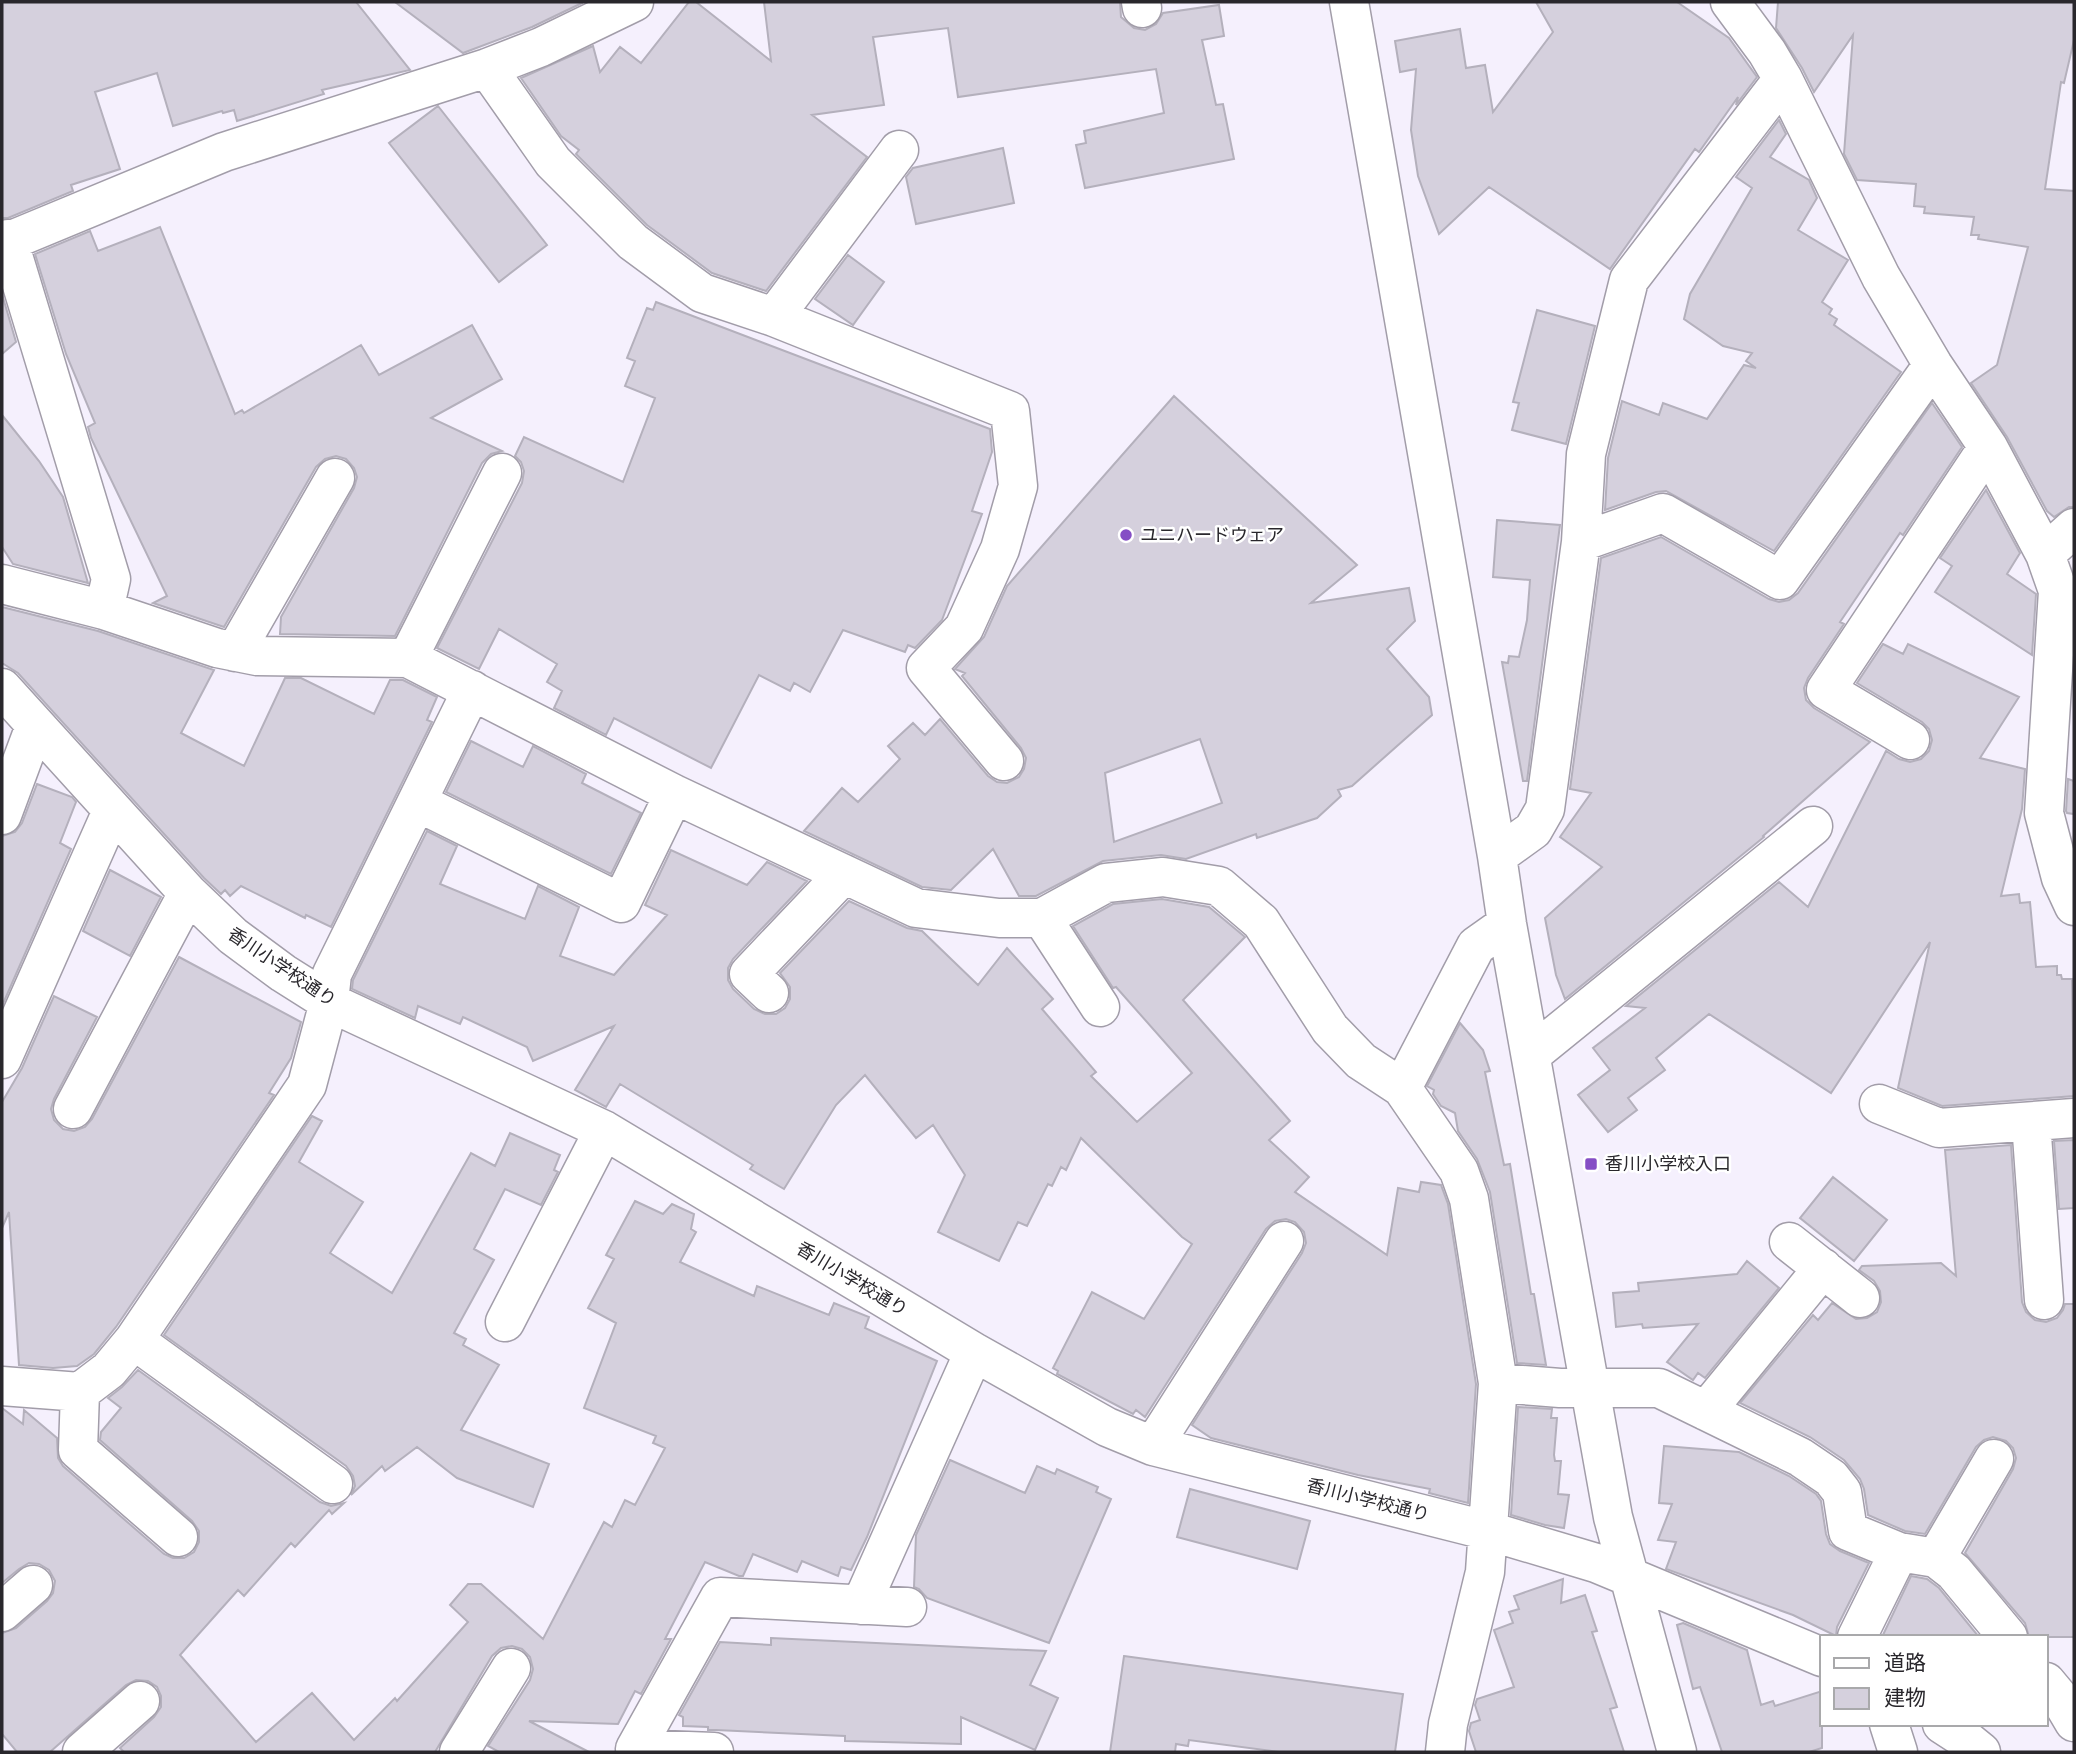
<svg xmlns="http://www.w3.org/2000/svg" width="2076" height="1754" font-family="'Roboto Condensed','Noto Sans JP',sans-serif">
  <style>
    .building { fill: #d5d0dd; stroke: #b4b0bc; stroke-width: 2; fill-rule: evenodd }
    .lines { fill: none; stroke-linecap: round; stroke-linejoin: round }
    .minor-casing { stroke: #a29da9; stroke-width: 41 }
    .minor { stroke: #fff; stroke-width: 38 }
    .poi-dot { fill: #854ec5; stroke: #fff; stroke-width: 2.5 }
    .labels { text-anchor: middle; stroke-width: 5; stroke-linejoin: round; paint-order: stroke }
    .poi-label { font-size: 18px; fill: #29272c; stroke: #fff; text-anchor: start }
    .street-label { font-size: 18px; fill: #29272c; stroke: #fff }
  </style>
  <rect width="100%" height="100%" fill="#f5f0fd"/>
  <path class="building" d="M2 2H356L410 70 322 90 324 94 237 121 234 110 223 113 222 111 173 126 157 73 95 92 120 169 71 185 73 191 8 218H2Z
    M395 2H582V3L532 27 463 53Z
    M689 2H696L771 61 764 2H1120L1121 17 1134 28 1145 30 1156 24 1163 13 1219 5 1224 36 1202 40 1216 105 1223 104 1234 159 1085 188 1076 145 1086 143 1084 131 1164 113 1156 69 958 97 948 28 873 37 884 105 812 115 867 157 766 291 712 273 647 225 576 154 579 150 561 136 521 78 593 46 600 72 620 47 641 63Z
    M1536 2H1677L1729 38 1757 77 1736 105 1738 97 1699 152 1695 149 1610 269 1489 187 1439 234 1418 176 1411 130 1416 69 1400 72 1395 41 1460 29 1466 68 1485 65 1493 112 1553 32Z
    M1778 2H2074V40L2064 83 2061 82 2045 189 2074 191V507H2069L2054 517 2047 511 2007 437 1971 383 1997 365 2028 247 1978 239 1979 235H1971L1974 217 1924 213 1925 207 1914 206 1916 184 1857 180 1844 154 1853 35 1814 92 1802 68 1776 28Z
    M438 106 547 245 499 282 389 143Z
    M1779 120 1786 134 1770 157 1809 180 1817 198 1798 230 1848 260 1822 302 1832 309 1829 314 1837 319 1834 325 1901 372 1774 551 1666 491 1656 492 1605 510 1608 458 1622 401 1659 415 1663 403 1707 419 1744 365 1756 368 1746 361 1752 353 1723 346 1684 319 1690 294 1752 188 1736 177Z
    M1003 148 1014 203 916 224 906 177 913 168Z
    M160 227 235 414 242 410 244 413 361 345 379 375 472 325 502 379 431 418 502 451 491 454 482 463 395 636 280 634 281 617 354 488 357 477 354 468 346 459 336 456 325 459 316 467 224 627 153 603 167 596 91 438 88 427 95 423 66 354 35 254 90 231 98 251Z
    M848 255 884 282 853 325 815 299Z
    M2 294 16 342 2 354Z
    M656 302 990 429 992 452 972 511 982 514 942 620 915 648 908 645 905 652 843 630 810 692 794 683 790 691 759 675 711 768 614 718 606 735 554 708 562 691 547 682 557 664 499 629 479 669 437 648 522 483 524 471 521 462 515 456 524 437 623 482 655 398 625 386 635 361 627 358 647 308 653 310Z
    M1537 310 1595 326 1566 444 1512 430 1519 403 1513 402Z
    M1174 396 1357 565 1311 603 1409 588 1415 621 1387 649 1429 697 1432 715 1352 786 1338 790 1341 796 1317 818 1257 838 1256 834 1186 859 1161 855 1103 861 1036 896H1019L993 849 951 890 922 887 804 831 842 788 858 802 900 759 888 746 913 723 925 735 940 719 988 776 997 782 1007 783 1019 777 1024 769 1026 758 1021 748 962 676 965 673 955 669 984 637 1007 586ZM1200 739 1222 803 1114 842 1105 773Z
    M1932 403 1962 447 1903 535 1900 533 1840 622 1844 624 1808 678 1804 688 1806 700 1814 708 1870 742 1763 836 1764 837 1565 999 1556 975 1545 918 1602 867 1560 837 1591 793 1570 789 1601 558 1661 537 1769 599 1779 602 1789 600 1798 593Z
    M2 415 39 461 63 497 88 583 13 564 2 547Z
    M1986 490 2020 553 2007 574 2036 594 2032 655 1935 592 1952 566 1940 558Z
    M1497 520 1560 525 1527 781H1523L1502 662 1508 663 1509 656 1519 657 1527 620 1530 580 1493 577Z
    M2 607 98 631 214 670 181 733 244 766 285 678H301L374 714 390 680H403L437 697 427 720 432 722 331 927 306 915 305 918 241 886 230 896 225 890 221 894 204 878 18 673 2 663Z
    M1883 644 1903 654 1908 644 2019 697 1980 758 2025 769 2022 809 2001 896 2019 894 2020 903 2030 902 2036 967 2057 966V975H2061L2062 979H2072L2074 1096 1942 1106 1898 1088 1930 942 1831 1093 1709 1014 1656 1058 1665 1070 1628 1098 1637 1110 1608 1132 1578 1095 1610 1070 1593 1048 1645 1008 1626 1006 1779 882 1808 907 1886 751 1899 759 1910 762 1921 759 1929 751 1932 740 1929 729 1922 722 1857 683Z
    M471 741 523 767 533 746 586 774 582 783 641 813 611 874 446 792Z
    M2068 779 2074 781V814L2067 813 2066 811Z
    M37 784 72 797 76 802 60 843 71 849 2 1006V836L15 832 22 823Z
    M427 831 457 846 440 884 525 919 538 886 579 907 560 956 614 975 667 915 645 905 671 850 747 885 767 862 807 881 733 959 728 968V980L733 989 754 1009 765 1014H776L785 1008 790 999V987L780 973 849 901 907 928 922 931 978 985 1007 948 1053 999 1042 1009 1096 1072 1091 1076 1137 1122 1192 1073 1116 987 1113 988 1073 926 1113 904 1162 899 1209 907 1245 937 1183 1000 1290 1121 1269 1140 1309 1177 1295 1192 1387 1255 1398 1188 1419 1192 1421 1182 1441 1185 1448 1204 1476 1384 1468 1503 1429 1493 1430 1489 1358 1475 1211 1438 1192 1425 1302 1253 1306 1243 1304 1232 1295 1222 1286 1219 1275 1221 1266 1229 1145 1417 1136 1410 1133 1414 1057 1374 1058 1371 1053 1368 1092 1292 1144 1319 1192 1244 1182 1237 1081 1138 1066 1170 1061 1167 1052 1186 1048 1184 1027 1226 1018 1222 999 1261 938 1232 965 1175 933 1125 916 1138 865 1075 836 1105 784 1189 750 1169 753 1165 620 1084 606 1107 575 1090 614 1026 533 1061 527 1047 463 1017 460 1024 418 1006 415 1018 352 989 353 980Z
    M110 870 161 897 130 956 83 931Z
    M179 957 301 1022 291 1058 269 1093 274 1095 116 1327 94 1354 77 1366 53 1368 19 1365 9 1212 2 1228V1102L22 1068 54 996 97 1017 54 1099 51 1109 54 1120 63 1129 74 1131 85 1127 92 1119Z
    M1460 1023 1483 1050 1490 1071 1485 1072 1504 1165 1510 1164 1531 1294H1534L1546 1365 1517 1363 1490 1192 1477 1159 1458 1131 1455 1113 1441 1106 1433 1094 1434 1090 1427 1086Z
    M312 1116 322 1121 299 1162 363 1202 330 1253 392 1293 471 1153 495 1166 510 1133 560 1155 554 1170 558 1172 541 1205 505 1189 474 1249 494 1260 454 1333 466 1339 463 1345 499 1365 461 1430 549 1464 533 1507 457 1478 417 1447 385 1471 382 1466 351 1495 355 1486 353 1476 346 1466 164 1335Z
    M2074 1140V1208L2059 1209 2054 1141Z
    M2011 1145 2022 1302 2026 1312 2035 1320 2046 1322 2057 1318 2063 1310 2065 1304H2074V1637H2029L2025 1623 1965 1553 2013 1469 2016 1458 2013 1448 2006 1441 1993 1437 1984 1440 1976 1447 1925 1534 1905 1531 1868 1515 1864 1489 1860 1479 1844 1460 1810 1437 1740 1403 1813 1315 1818 1320 1832 1303 1856 1319 1867 1318 1877 1312 1881 1302 1880 1291 1874 1281 1859 1270 1862 1266 1941 1263 1956 1276 1945 1150Z
    M1833 1177 1887 1220 1854 1261 1800 1218Z
    M635 1201 663 1214 672 1204 694 1214 691 1229 696 1232 680 1262 754 1296 757 1286 829 1315 834 1303 869 1317 865 1328 937 1361 867 1537 851 1570 841 1567 838 1576 802 1561 797 1572 753 1554 743 1576H739L705 1562 665 1639H671L641 1694 635 1691 618 1724 529 1721 589 1752H499L488 1746 530 1680 533 1669 530 1657 522 1649 512 1646 501 1648 492 1656 435 1752H124L120 1748 154 1717 161 1707V1696L157 1687 148 1681 136 1680 126 1685 50 1752H17L2 1734V1633L16 1628 47 1601 53 1593 55 1581 49 1570 39 1564 29 1563 19 1569 2 1583V1408L23 1424 24 1410 57 1438 58 1458 63 1466 164 1554 173 1558H184L194 1552 199 1542V1531L192 1521 100 1440 101 1432 121 1408 108 1398 122 1387 138 1370 320 1502 331 1506 344 1503 332 1514 329 1510 295 1547 291 1543 244 1596 238 1590 180 1655 256 1742 312 1693 354 1740 395 1698 397 1701 468 1622 450 1605 468 1584H481L543 1639 604 1522 612 1527 625 1500 635 1505 665 1448 653 1443 656 1436 584 1408 616 1323 588 1308 614 1259 606 1255Z
    M1747 1261 1779 1288 1705 1378 1698 1373 1693 1380 1667 1362 1698 1324 1643 1328 1642 1324 1616 1327 1613 1293 1639 1291 1638 1283 1737 1274Z
    M1518 1407 1552 1409 1551 1418H1557L1554 1455 1555 1461H1561L1558 1494 1569 1495 1564 1528 1545 1525 1511 1515Z
    M1664 1446 1739 1452 1789 1476 1816 1494 1821 1501 1826 1534 1830 1544 1840 1551 1869 1563 1837 1627 1836 1636 1793 1615 1666 1569 1676 1542 1658 1540 1672 1504 1659 1503Z
    M950 1460 1025 1493 1037 1466 1055 1474 1057 1469 1098 1487 1096 1492 1111 1499 1049 1643 927 1598 919 1589 914 1587 916 1535Z
    M1190 1489 1310 1521 1297 1569 1177 1537Z
    M1911 1576 1927 1579 1939 1588 1979 1637H1882Z
    M1563 1579 1561 1603 1585 1595 1597 1631 1592 1632 1617 1707 1610 1709 1624 1752H1476L1469 1731 1471 1723 1480 1720 1475 1705 1477 1699 1514 1687 1494 1630 1513 1623 1509 1612 1519 1609 1514 1596Z
    M1683 1623 1747 1650 1761 1705 1773 1701 1775 1706 1822 1691V1748L1809 1752H1722L1700 1687 1693 1689 1677 1625Z
    M771 1638 1046 1651 1030 1685 1058 1698 1035 1750 961 1717V1744L845 1741V1736L716 1730H708V1727L683 1726V1717L679 1715 720 1642 771 1645Z
    M1124 1656 1403 1694 1395 1752H1279L1189 1740 1188 1746 1176 1744 1175 1752H1110Z"/>
  <g class="lines">
    <defs>
      <path id="minor" d="M1141 2 1142 8
        M1349 2 1497 856 1507 924 1613 1517 1677 1752
        M1730 2 1767 52 1783 79 1881 277 1933 365 1988 447 2045 554 2058 591 2044 813 2061 878 2074 906
        M487 68 553 162 633 242 702 293 774 317 1010 411 1018 486 1000 549 964 628 926 668 1004 761
        M8 239 111 579 104 610
        M2 244 224 152 487 68 541 47 634 2
        M774 317 899 150
        M1581 542 1663 513 1780 580 1933 365
        M2045 554 2074 528
        M2 584 104 610 217 648 257 656 408 658 674 794 916 908 999 918H1042L1106 883 1163 877 1219 886 1261 922 1330 1029 1361 1061 1402 1088 1459 1171 1469 1199 1498 1383 1485 1572 1448 1724 1445 1752
        M235 652 335 478
        M408 658 502 473
        M2 688 188 893 233 936 283 973 329 1002 604 1130 974 1352 1107 1427 1153 1446 1489 1531 1596 1563 1822 1657
        M1910 740 1826 690 1988 447
        M417 802 621 903 674 794
        M2 815 35 726
        M1497 856 1533 830 1545 809 1581 542 1586 454 1629 280 1783 79
        M1042 918 1100 1007
        M769 993 749 974 844 874
        M1532 1054 1813 826
        M2 1059 112 811
        M1402 1088 1476 946 1507 924
        M1879 1104 1939 1128 2074 1118
        M73 1109 188 893
        M2031 1122 2044 1300
        M1789 1242 1860 1298
        M505 1322 604 1130
        M134 1340 333 1484
        M1498 1383 1560 1388H1659L1800 1457 1831 1478 1842 1492 1848 1531 1899 1552 1936 1558 1954 1572 2008 1637
        M2 1386 80 1392 109 1370 134 1340 307 1085 329 1002 332 974 472 690
        M80 1392 78 1450 178 1537
        M1706 1411 1823 1268
        M1153 1446 1284 1241
        M1936 1558 1994 1459
        M861 1605 974 1352
        M2 1612 33 1585
        M1857 1637 1899 1552
        M2046 1682 2061 1700 2074 1722
        M1889 1724 1898 1752
        M1942 1724 1965 1739 1981 1752
        M82 1752 140 1701
        M459 1752 511 1668
        M714 1752 635 1749 720 1597 907 1607"/>
    </defs>
    <use href="#minor" class="minor-casing"/>
    <use href="#minor" class="minor"/>
  </g>
  <g class="poi-dot">
    <circle cx="1126" cy="535" r="7"/>
    <rect x="1584" y="1157" width="14" height="14" rx="3.5"/>
  </g>
  <g class="labels">
    <g class="poi-label">
      <text x="1140" y="541">ユニハードウェア</text>
      <text x="1605" y="1170">香川小学校入口</text>
    </g>
    <g class="street-label">
      <text transform="translate(282 967) rotate(34)" y="6">香川小学校通り</text>
      <text transform="translate(852 1279) rotate(31)" y="6">香川小学校通り</text>
      <text transform="translate(1368 1500) rotate(14)" y="6">香川小学校通り</text>
    </g>
  </g>
  <rect width="2076" height="1754" fill="none" stroke="#29272c" stroke-width="7"/>
  <rect x="1820" y="1635" width="228" height="91" fill="#ffffff" stroke="#a9a9ab" stroke-width="2"/>
  <rect x="1834" y="1658" width="35" height="10" fill="#ffffff" stroke="#a9a9ab" stroke-width="2"/>
  <text x="1884" y="1670" font-size="21" fill="#29272c">道路</text>
  <rect x="1834" y="1688" width="35" height="21" fill="#d5d0dd" stroke="#a9a9ab" stroke-width="2"/>
  <text x="1884" y="1705" font-size="21" fill="#29272c">建物</text>
</svg>
